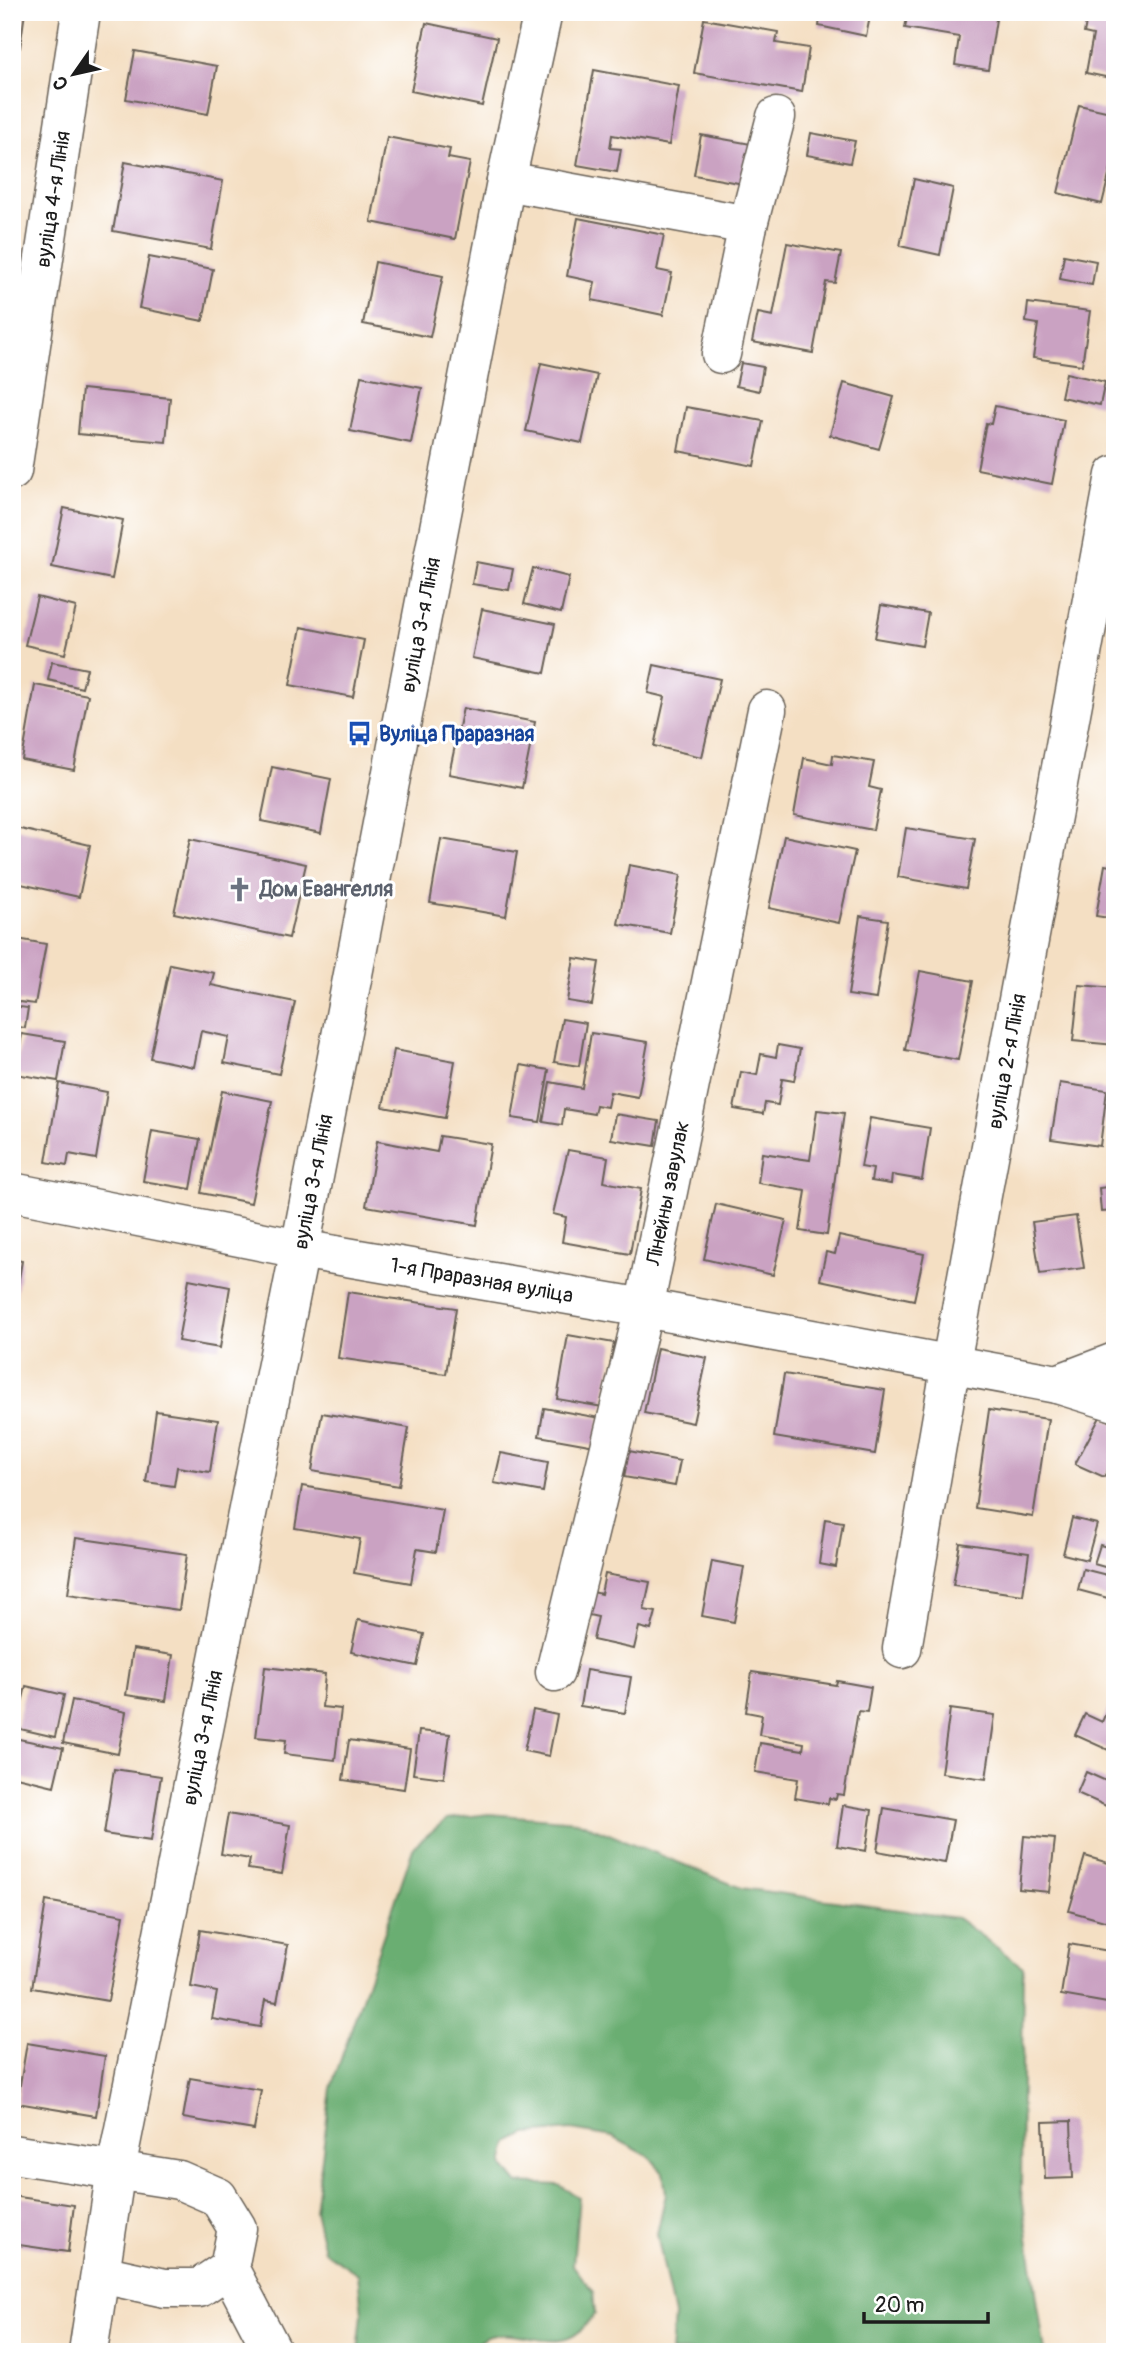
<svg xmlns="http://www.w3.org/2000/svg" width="1127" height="2364" font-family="Pangolin,sans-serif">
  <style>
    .forest { fill: #6aae72; stroke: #436547; stroke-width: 2 }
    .building { fill: #caa2c2 }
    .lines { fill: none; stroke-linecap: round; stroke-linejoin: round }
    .minor-casing { stroke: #686056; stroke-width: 41 }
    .minor { stroke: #fff; stroke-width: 38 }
    .labels { text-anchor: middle; stroke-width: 6; stroke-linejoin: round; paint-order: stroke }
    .street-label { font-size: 21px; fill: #1c1c1c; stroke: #fff }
    .transit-label { font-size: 21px; font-weight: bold; fill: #164399; stroke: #fff; text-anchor: start }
    .worship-label { font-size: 21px; font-weight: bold; fill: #5b616d; stroke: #fff; text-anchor: start }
  </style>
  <rect width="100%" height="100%" fill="#fff"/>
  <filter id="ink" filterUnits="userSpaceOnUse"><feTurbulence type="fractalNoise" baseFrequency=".0143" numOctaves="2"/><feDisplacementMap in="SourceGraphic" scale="14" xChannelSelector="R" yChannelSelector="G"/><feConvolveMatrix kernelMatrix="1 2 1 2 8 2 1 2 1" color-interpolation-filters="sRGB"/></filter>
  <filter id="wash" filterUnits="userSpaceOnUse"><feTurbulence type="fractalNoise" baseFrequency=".00686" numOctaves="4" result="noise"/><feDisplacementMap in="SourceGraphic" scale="28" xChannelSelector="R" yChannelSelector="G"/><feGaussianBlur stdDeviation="1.57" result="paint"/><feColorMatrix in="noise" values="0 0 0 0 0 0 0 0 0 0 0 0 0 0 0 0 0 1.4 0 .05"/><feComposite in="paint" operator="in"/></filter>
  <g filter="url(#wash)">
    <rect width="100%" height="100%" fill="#f4dfc3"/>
    <path class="forest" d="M489 1814 577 1821 741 1888 957 1918 1023 1967 1021 2190 1045 2352H671L674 2316 657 2234 666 2193 663 2173 650 2157 613 2137 571 2130 527 2134 508 2143 503 2165 518 2183 559 2185 579 2197 573 2265 593 2292 595 2314C586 2325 577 2338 561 2340 532 2345 490 2318 470 2352H358L362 2314 358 2274 324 2251 315 2211 331 2088 414 1846 447 1819Z"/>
    <g id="blocks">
      <path class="building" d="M12 12H25L20 48 12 47Z
        M821 12H871L866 36 819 26Z
        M908 12 997 13 988 70 955 65 959 37 905 28Z
        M1088 12H1107L1106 19 1115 21V79L1086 73 1093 35 1084 33Z
        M704 19 778 32 776 43 809 48 802 92 694 73Z
        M426 23 497 38 482 106 411 91Z
        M135 51 217 66 208 114 126 99Z
        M594 70 679 86 669 145 612 135 610 148 621 149 617 172 577 165Z
        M1079 105 1115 113V151L1102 204 1058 193Z
        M811 133 855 141 850 163 807 155Z
        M701 135 751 144 744 184 694 175Z
        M387 137 450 149 448 158 470 162 455 239 371 222Z
        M125 162 223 181 211 249 113 231Z
        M914 179 953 188 940 255 900 246Z
        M578 218 664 235 657 270 672 273 663 315 592 300 595 282 567 276Z
        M787 243 841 253 835 283 826 282 813 353 752 342 758 313 773 316Z
        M1064 255 1096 261 1092 285 1060 279Z
        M149 257 213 269 203 321 139 308Z
        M375 262 443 276 430 337 363 324Z
        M1028 303 1090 311 1082 365 1033 358 1038 324 1026 322Z
        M541 363 597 375 582 443 526 431Z
        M741 363 763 367 759 391 736 386Z
        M1066 373 1105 382 1100 405 1061 397Z
        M361 376 422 388 411 443 350 431Z
        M844 383 894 397 879 449 830 435Z
        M82 389 170 398 166 442 78 434Z
        M995 406 1064 420 1052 484 977 469 986 423 991 424Z
        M686 407 763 421 754 466 678 451Z
        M64 508 123 520 112 579 52 567Z
        M476 562 513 569 509 590 472 584Z
        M533 568 569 577 561 613 524 604Z
        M37 597 76 607 65 654 25 645Z
        M881 605 928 613 922 646 875 638Z
        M482 609 555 624 545 673 472 658Z
        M301 627 364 640 353 697 290 685Z
        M52 662 87 669 82 688 48 680Z
        M654 665 720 679 702 757 654 746 665 697 648 693Z
        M35 685 88 695 74 770 22 760Z
        M463 708 535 722 522 788 449 774Z
        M833 755 874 762 869 787 881 790 873 830 794 815 804 758 832 764Z
        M272 767 331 779 321 833 261 821Z
        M16 828 90 845 79 897 12 882V845Z
        M906 828 975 839 966 889 898 877Z
        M784 836 855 851 839 923 769 908Z
        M190 839 306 864 289 938 174 913Z
        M441 839 517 852 506 916 430 903Z
        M629 865 681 875 670 933 618 924Z
        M1105 865 1115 867V919L1096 916Z
        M860 916 888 920 876 999 848 995Z
        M12 938 46 944 35 1004 12 1001Z
        M574 958 599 962 592 1005 567 1001Z
        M170 964 214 973 211 985 295 1002 279 1074 224 1063 229 1037 201 1031 194 1067 150 1058Z
        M920 971 973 981 958 1060 905 1050Z
        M1079 985 1115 988V1045L1073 1041Z
        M12 1006 28 1008 25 1028 12 1026Z
        M562 1019 586 1023 579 1066 554 1062Z
        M591 1033 648 1042 638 1097 610 1092 607 1107 596 1105 594 1114 564 1109 562 1125 543 1122 550 1082 582 1088Z
        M22 1034 65 1041 58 1081 15 1074Z
        M778 1045 800 1049 794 1081 782 1079 778 1105 765 1103 763 1114 734 1109 741 1072 757 1075 761 1054 776 1057Z
        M394 1050 455 1061 445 1118 383 1107Z
        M521 1065 549 1070 540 1122 512 1118Z
        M59 1083 107 1092 96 1159 69 1154 67 1166 46 1162Z
        M1060 1083 1107 1090 1100 1146 1051 1139Z
        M222 1091 272 1101 251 1203 201 1193Z
        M817 1110 844 1113 827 1235 800 1231 806 1191 758 1183 762 1153 810 1160Z
        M615 1114 659 1121 655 1146 611 1139Z
        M870 1118 930 1128 922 1180 892 1175 891 1184 871 1181 873 1169 861 1167Z
        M152 1131 200 1139 191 1189 143 1181Z
        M440 1136 491 1144 477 1225 366 1206 377 1141 437 1152Z
        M568 1150 608 1157 604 1182 641 1189 630 1254 562 1242 566 1217 553 1214Z
        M1115 1186V1211L1101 1212 1099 1188Z
        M716 1204 786 1220 773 1275 704 1259Z
        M1076 1216 1084 1268 1040 1274 1032 1222Z
        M839 1236 924 1254 914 1300 820 1280 826 1252 835 1254Z
        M12 1259 22 1261 14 1308 12 1307Z
        M189 1279 230 1287 220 1348 178 1341Z
        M348 1292 456 1308 446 1374 338 1358Z
        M568 1335 614 1343 603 1407 557 1399Z
        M657 1348 707 1358 693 1423 644 1413Z
        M784 1374 885 1390 875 1454 774 1437Z
        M544 1408 600 1418 595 1446 539 1436Z
        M989 1410 1048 1419 1033 1517 975 1508Z
        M156 1411 218 1420 210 1472 177 1467 174 1486 146 1482Z
        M322 1413 409 1428 399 1486 312 1471Z
        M1100 1417 1115 1423V1457L1104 1477 1075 1464Z
        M629 1451 680 1461 675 1486 624 1477Z
        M501 1453 548 1462 543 1492 494 1483Z
        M302 1486 443 1510 436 1552 417 1549 411 1583 354 1573 360 1539 295 1528Z
        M1072 1518 1097 1524 1087 1560 1063 1554Z
        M825 1519 843 1522 836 1567 819 1564Z
        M76 1538 187 1554 179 1610 68 1594Z
        M960 1543 1029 1553 1023 1595 953 1585Z
        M1100 1545 1115 1549V1570L1094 1564Z
        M712 1561 744 1567 734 1622 702 1616Z
        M1083 1569 1115 1577V1600L1078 1590Z
        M605 1574 650 1582 644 1610 656 1612 651 1630 639 1627 634 1649 593 1640 598 1617 584 1614 589 1591 601 1594Z
        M358 1620 424 1634 417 1666 351 1652Z
        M133 1649 173 1655 166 1701 126 1695Z
        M265 1667 325 1674 322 1707 341 1709 335 1760 284 1754 286 1740 256 1737Z
        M586 1670 631 1677 625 1713 580 1706Z
        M752 1672 836 1685 837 1681 871 1687 867 1712 858 1711 844 1795 837 1794 836 1799 829 1798 828 1804 795 1798 798 1779 755 1772 760 1743 803 1750 804 1743 759 1735 762 1715 746 1712Z
        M26 1686 64 1695 55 1737 16 1728Z
        M1115 1692V1753L1075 1735 1085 1714 1102 1722Z
        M72 1700 126 1712 118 1754 63 1743Z
        M950 1709 995 1715 986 1779 941 1773Z
        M533 1710 557 1715 549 1756 524 1751Z
        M419 1731 450 1734 444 1778 413 1774Z
        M14 1738 63 1748 54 1786 12 1776Z
        M349 1740 410 1749 404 1789 343 1780Z
        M114 1769 161 1776 151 1841 104 1834Z
        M1086 1772 1115 1785V1810L1077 1793Z
        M843 1805 872 1810 866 1851 837 1846Z
        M884 1808 953 1820 945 1863 877 1851Z
        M228 1814 290 1825 282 1874 248 1869 250 1859 221 1854Z
        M1024 1836 1055 1839 1049 1892 1019 1889Z
        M1085 1856 1115 1865V1924L1069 1911Z
        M46 1901 124 1915 108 2001 32 1988Z
        M200 1930 288 1945 277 2002 265 2000 260 2027 212 2019 217 1992 191 1987Z
        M1069 1944 1115 1952 1113 2004 1061 1995Z
        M27 2043 105 2056 96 2116 17 2103Z
        M190 2078 261 2090 254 2130 183 2118Z
        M1071 2121 1073 2178 1045 2179 1043 2122Z
        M12 2196 74 2205 68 2252 12 2244Z"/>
    </g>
  </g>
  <g filter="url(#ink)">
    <use href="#blocks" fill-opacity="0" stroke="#686056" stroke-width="2"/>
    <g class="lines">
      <defs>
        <g id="minor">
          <path d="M506 181 748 225"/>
          <path d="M721 354 748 225 776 117"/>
          <path id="s1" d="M12 471 81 12"/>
          <path id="s2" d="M12 1192 300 1249 644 1308 1057 1384 1115 1362"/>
          <path d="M1057 1384 1115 1402"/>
          <path id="s3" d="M902 1649 951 1363 1115 475"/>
          <path id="s4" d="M555 1672 644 1308 767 710"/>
          <path d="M12 2154 179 2180 218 2197 237 2228 229 2268 199 2288H165L101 2274"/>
          <path d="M229 2268 273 2352"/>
          <path id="s5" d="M88 2352 116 2169 300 1249 506 181 543 12"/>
        </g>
      </defs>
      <use href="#minor" class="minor-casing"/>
      <use href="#minor" class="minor"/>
    </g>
  </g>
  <defs>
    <symbol id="bus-bare" viewBox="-9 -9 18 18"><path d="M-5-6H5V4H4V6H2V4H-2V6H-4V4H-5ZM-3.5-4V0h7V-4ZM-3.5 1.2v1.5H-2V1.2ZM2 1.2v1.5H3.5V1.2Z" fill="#1a4fb4" stroke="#fff" stroke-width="2.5" paint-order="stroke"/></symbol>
    <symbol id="church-bare" viewBox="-9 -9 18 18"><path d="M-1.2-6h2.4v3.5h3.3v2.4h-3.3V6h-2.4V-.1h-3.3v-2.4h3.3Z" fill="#6b7280" stroke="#fff" stroke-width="2.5" paint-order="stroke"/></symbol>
  </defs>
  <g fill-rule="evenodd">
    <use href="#bus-bare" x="342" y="716" width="35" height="35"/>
    <use href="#church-bare" x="222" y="872" width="35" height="35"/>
  </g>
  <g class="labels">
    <g class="street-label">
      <text dy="7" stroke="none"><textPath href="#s1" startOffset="275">вуліца 4-я Лінія</textPath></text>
      <text dy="7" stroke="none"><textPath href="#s5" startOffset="1759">вуліца 3-я Лінія</textPath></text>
      <text dy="7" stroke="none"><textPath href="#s3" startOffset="597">вуліца 2-я Лінія</textPath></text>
      <text dy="7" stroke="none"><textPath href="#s5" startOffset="1192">вуліца 3-я Лінія</textPath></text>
      <text dy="7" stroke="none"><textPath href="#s4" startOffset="492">Лінейны завулак</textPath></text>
      <text dy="7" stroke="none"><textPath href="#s2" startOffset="478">1-я Праразная вуліца</textPath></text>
      <text dy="7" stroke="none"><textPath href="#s5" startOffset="625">вуліца 3-я Лінія</textPath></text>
    </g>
    <g class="transit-label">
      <text x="379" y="741">Вуліца Праразная</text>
    </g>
    <g class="worship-label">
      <text x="260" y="896">Дом Евангелля</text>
    </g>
  </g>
  <rect width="1127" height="2364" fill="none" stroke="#fff" stroke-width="42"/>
  <g transform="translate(74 74) rotate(236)" stroke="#ffffff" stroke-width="5" paint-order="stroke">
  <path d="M0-5L12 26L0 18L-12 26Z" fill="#1c1c1c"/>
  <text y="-10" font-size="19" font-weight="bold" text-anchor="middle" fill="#1c1c1c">С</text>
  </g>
  <path d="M864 2312v10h124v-10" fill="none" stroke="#1c1c1c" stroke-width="3.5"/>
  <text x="875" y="2312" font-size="21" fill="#1c1c1c" stroke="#ffffff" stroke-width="5" paint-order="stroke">20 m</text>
</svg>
